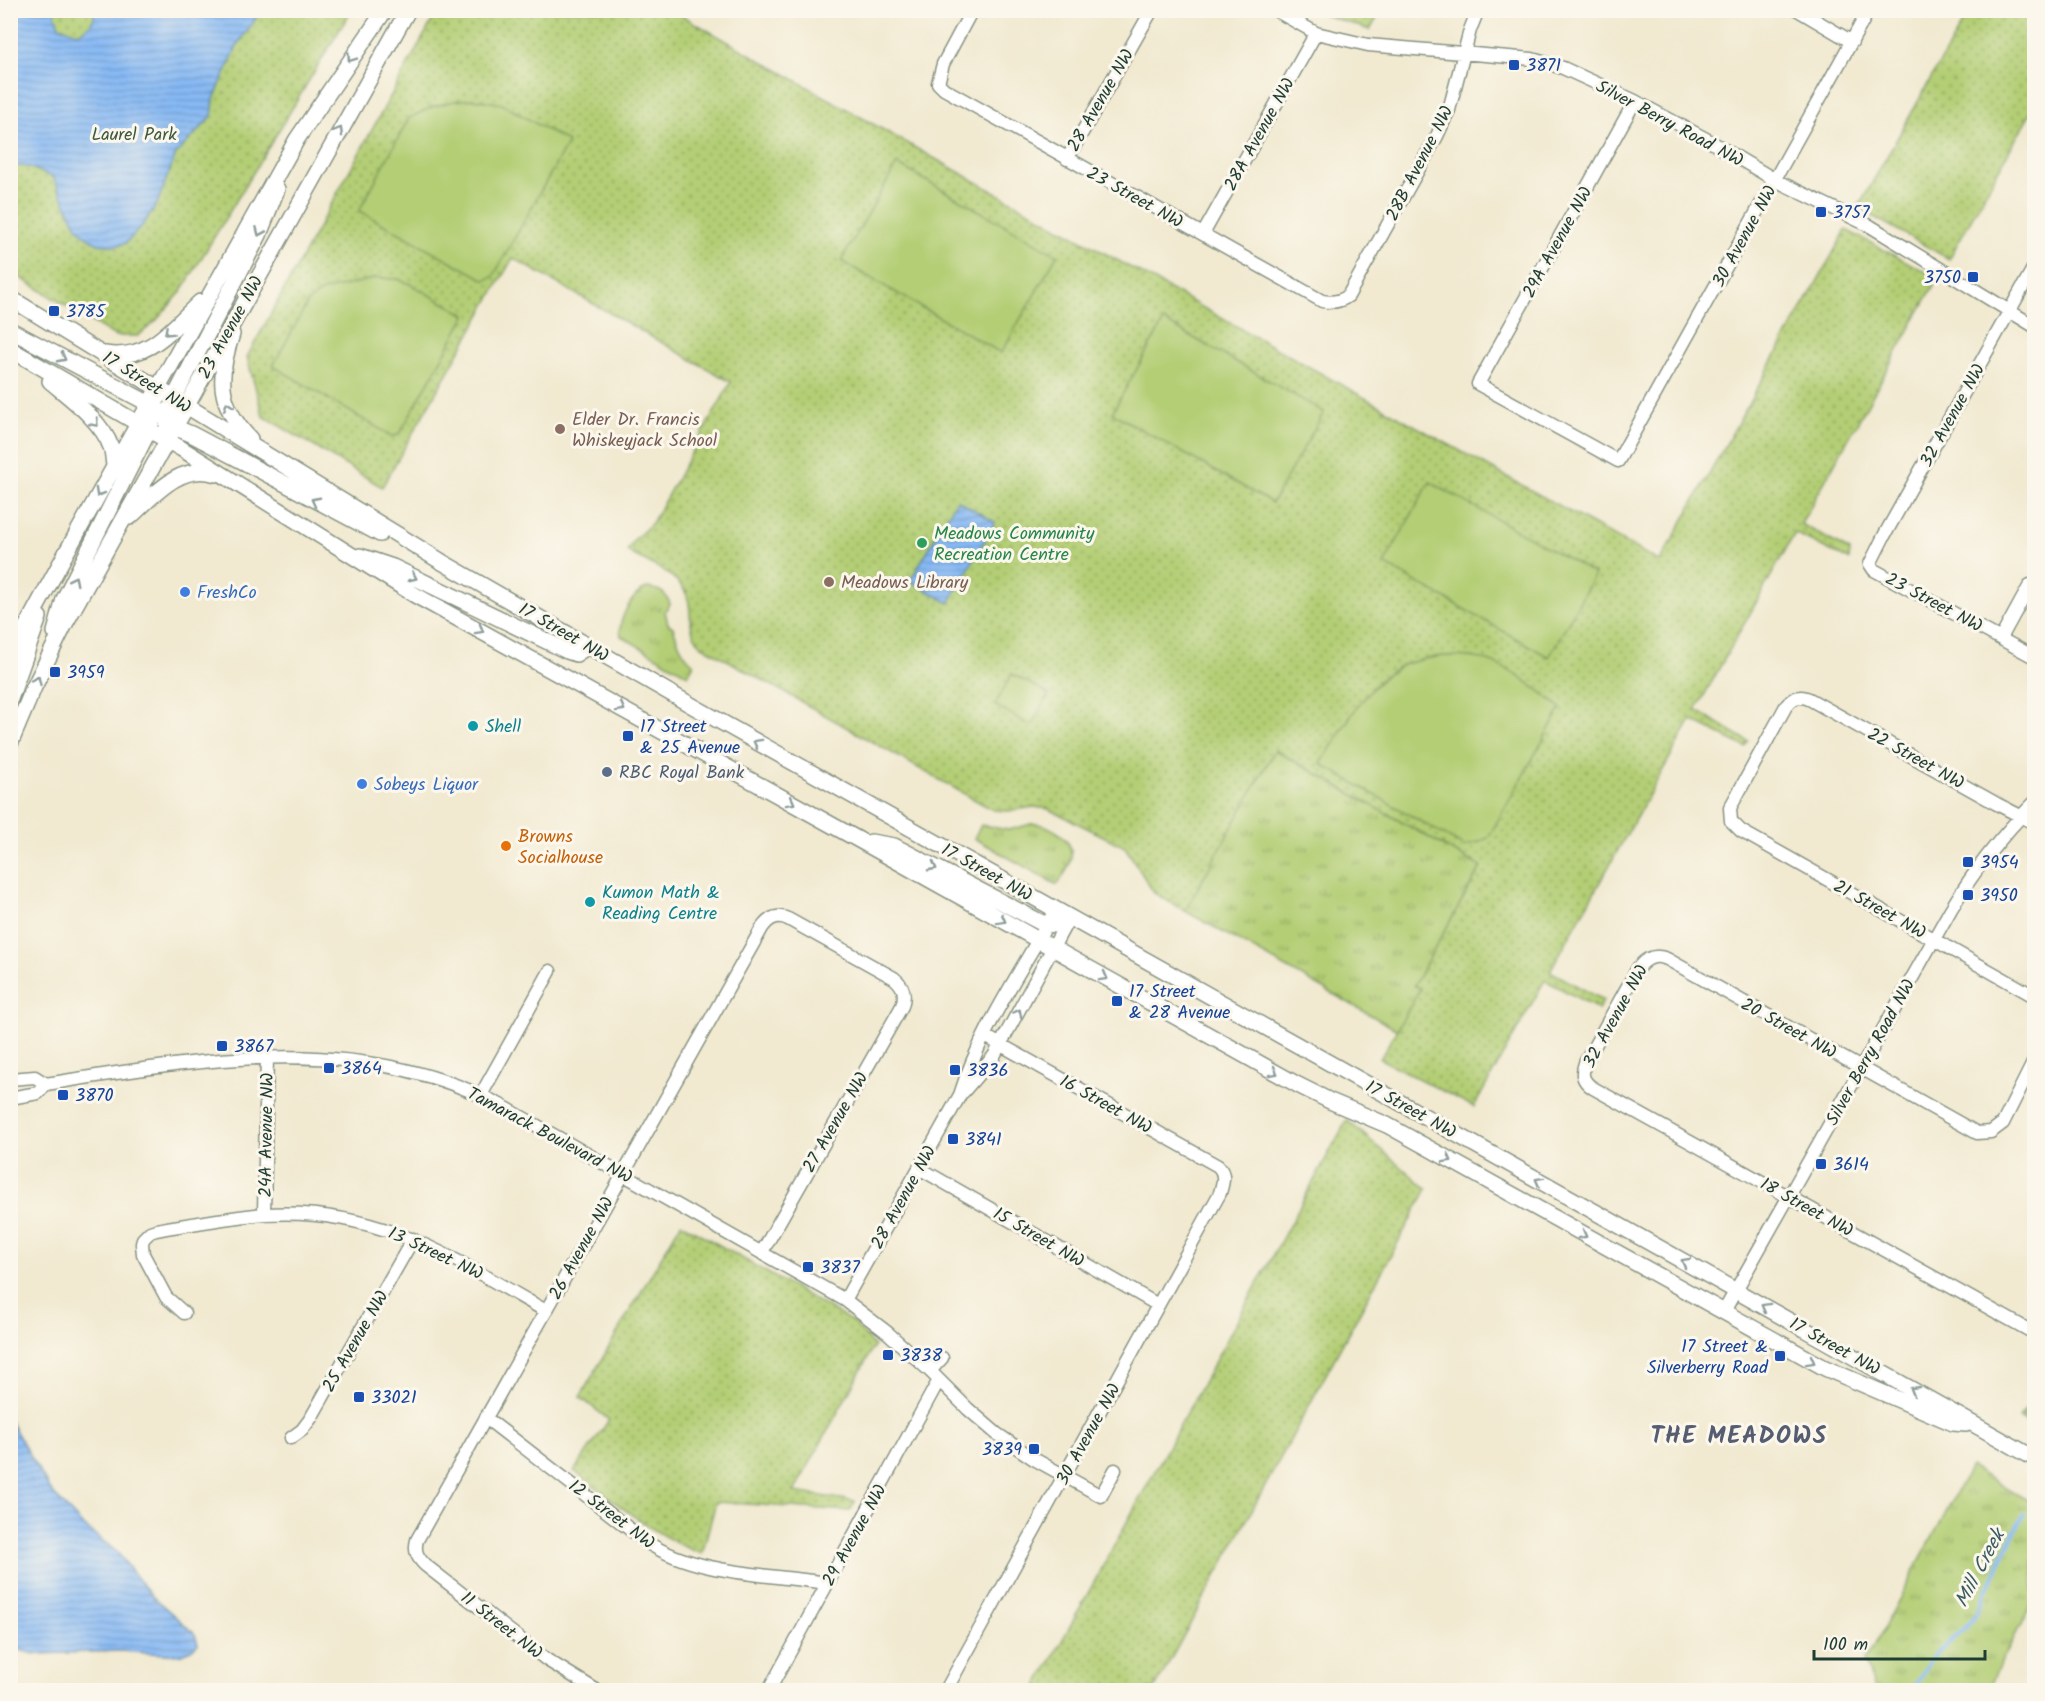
<svg xmlns="http://www.w3.org/2000/svg" width="2045" height="1701" font-family="Kalam,sans-serif">
  <style>
    .grass { fill: url(#grass-tufts); stroke: #698654; stroke-width: 1.5 }
    .forest { fill: url(#forest-crowns); stroke: #56774d; stroke-width: 1.5 }
    .park { fill: url(#park-dots); stroke: #698654; stroke-width: 1.5 }
    .pitch { fill: #b3ce74; stroke: #698654; stroke-width: 1.5 }
    .water { fill: url(#water-rules); stroke: #537b94; stroke-width: 1.5 }
    .lines { fill: none; stroke-linecap: round; stroke-linejoin: round }
    .stream { stroke: #87b9f4; stroke-width: 4 }
    .minor-casing { stroke: #889382; stroke-width: 15 }
    .major-casing { stroke: #889382; stroke-width: 18 }
    .minor { stroke: #fff; stroke-width: 12 }
    .major { stroke: #fff; stroke-width: 15 }
    .oneway { stroke: #8f9e9a }
    .transit-dot { fill: #1a4fb4; stroke: #fbf7ec; stroke-width: 2 }
    .education-dot { fill: #8d6e63; stroke: #fbf7ec; stroke-width: 2 }
    .leisure-dot { fill: #2e9e5b; stroke: #fbf7ec; stroke-width: 2 }
    .shop-dot { fill: #3f7fe0; stroke: #fbf7ec; stroke-width: 2 }
    .culture-dot { fill: #0f9aa8; stroke: #fbf7ec; stroke-width: 2 }
    .service-dot { fill: #5c6f8a; stroke: #fbf7ec; stroke-width: 2 }
    .food-dot { fill: #e8710a; stroke: #fbf7ec; stroke-width: 2 }
    .labels { text-anchor: middle; stroke-width: 6; stroke-linejoin: round; paint-order: stroke }
    .transit-label { font-size: 18px; fill: #164399; stroke: #fbf7ec; text-anchor: start }
    .street-label { font-size: 18px; fill: #1f3d34; stroke: #fbf7ec }
    .park-label { font-size: 18px; fill: #3d5a41; stroke: #fbf7ec }
    .education-label { font-size: 18px; fill: #785e54; stroke: #fbf7ec; text-anchor: start }
    .leisure-label { font-size: 18px; fill: #27864d; stroke: #fbf7ec; text-anchor: start }
    .shop-label { font-size: 18px; fill: #366cbe; stroke: #fbf7ec; text-anchor: start }
    .culture-label { font-size: 18px; fill: #0d838f; stroke: #fbf7ec; text-anchor: start }
    .service-label { font-size: 18px; fill: #4e5e75; stroke: #fbf7ec; text-anchor: start }
    .food-label { font-size: 18px; fill: #c56008; stroke: #fbf7ec; text-anchor: start }
    .water-label { font-size: 20px; font-style: italic; fill: #395c64; stroke: #fbf7ec }
    .district-label { font-size: 24px; font-weight: bold; letter-spacing: 1.5px; fill: #575d71; stroke: #fbf7ec }
  </style>
  <defs>
    <pattern id="grass-tufts" width="24" height="20" patternUnits="userSpaceOnUse" patternTransform="scale(1.5)"><rect width="24" height="20" fill="#b3ce74"/><path d="M3 7l-1-3M5 7V3M7 7l1-3M15 17l-1-3M17 17v-4M19 17l1-3" fill="none" stroke="#91a860"/></pattern>
    <pattern id="forest-crowns" width="20" height="18" patternUnits="userSpaceOnUse" patternTransform="scale(1.5)"><rect width="20" height="18" fill="#8eb166"/><path d="M2 6a3 3 0 1 1 6 0M12 15a3 3 0 1 1 6 0" fill="none" stroke="#739155"/></pattern>
    <pattern id="park-dots" width="8" height="8" patternUnits="userSpaceOnUse" patternTransform="scale(1.5)"><rect width="8" height="8" fill="#b3ce74"/><path d="M2 2h.1M6 6h.1" fill="none" stroke="#91a860" stroke-width="1.8" stroke-linecap="round"/></pattern>
    <pattern id="water-rules" width="6" height="5" patternUnits="userSpaceOnUse" patternTransform="scale(1.5)"><rect width="6" height="5" fill="#87b9f4"/><path d="M0 2.5h6" fill="none" stroke="#6e98c6"/></pattern>
  </defs>
  <rect width="100%" height="100%" fill="#fbf7ec"/>
  <filter id="ink" filterUnits="userSpaceOnUse"><feTurbulence type="fractalNoise" baseFrequency=".0167" numOctaves="2"/><feDisplacementMap in="SourceGraphic" scale="12" xChannelSelector="R" yChannelSelector="G"/><feConvolveMatrix kernelMatrix="1 2 1 2 8 2 1 2 1" color-interpolation-filters="sRGB"/></filter>
  <filter id="wash" filterUnits="userSpaceOnUse"><feTurbulence type="fractalNoise" baseFrequency=".008" numOctaves="4" result="noise"/><feDisplacementMap in="SourceGraphic" scale="24" xChannelSelector="R" yChannelSelector="G"/><feGaussianBlur stdDeviation="1.35" result="paint"/><feColorMatrix in="noise" values="0 0 0 0 0 0 0 0 0 0 0 0 0 0 0 0 0 1.4 0 .05"/><feComposite in="paint" operator="in"/></filter>
  <g filter="url(#wash)">
    <rect width="100%" height="100%" fill="#f1e9d0"/>
    <path class="grass" d="M647 588C659 589 666 592 670 604L665 611 668 624 673 627C677 640 682 655 694 664L688 675 621 636C617 621 632 593 647 588Z
      M1275 750 1481 867 1414 985 1420 989 1397 1030 1185 911Z
      M1031 824C1042 823 1049 827 1057 832 1080 847 1071 867 1057 885L974 838 981 825 1009 830Z
      M1970 1467 2034 1504V1599L1987 1690H1876L1864 1661 1871 1652Z"/>
    <path class="forest" d="M2034 1398V1427L2019 1418Z"/>
    <path class="park" d="M438 10 674 11 887 132 1660 562 1846 230 1938 278 1801 524 1850 551 1849 560 1795 533 1696 710 1748 741 1745 747 1691 720 1550 971 1603 1000 1598 1009 1545 980 1474 1107 1380 1059 1420 989 1414 985 1481 867 1275 750 1185 911 1154 893 1125 847 1049 809 1034 807 1008 811 993 810 702 646C683 628 696 606 683 588 671 571 645 562 627 551L635 539 652 523 731 382 513 258 382 487 263 416 247 357Z
      M10 11H351L181 292 155 322 138 336H115L11 272Z
      M1317 11H1381L1370 30 1325 15Z
      M1969 11H2034V106L1949 259 1858 208Z
      M1347 1120 1427 1189 1154 1690H1035Z
      M681 1223 853 1322 874 1346 794 1492 855 1501 850 1511 716 1502 702 1554C653 1536 615 1501 574 1471L609 1420 580 1397Z"/>
    <path class="pitch" d="M474 99 502 104 568 142 493 277 485 280 359 211 409 118 432 107 454 101Z
      M897 164 1057 255 1001 353 841 261Z
      M377 278 397 279 410 284 466 315 400 433 393 437 273 366 308 302 322 291Z
      M1164 321 1324 412 1272 503 1112 413Z
      M1430 482 1595 574 1549 657 1384 564Z
      M1443 656C1457 656 1471 656 1485 660 1513 669 1538 690 1561 708L1488 838 1465 847 1321 764C1341 732 1366 683 1401 666 1414 660 1429 658 1443 656Z
      M1012 674 1049 694 1031 726 995 705Z"/>
    <path class="water" d="M10 11H54L59 26 77 33C87 29 96 23 94 11H261L237 46 214 99 212 116 176 154 157 204 142 226 126 243 116 246 98 244 83 234 76 225 53 177 29 167 11 165Z
      M957 500 995 522 949 603 910 581Z
      M11 1423 51 1491 81 1524 117 1552 151 1595 195 1634 198 1644 191 1650 179 1655 120 1651 35 1654 11 1648Z"/>
    <g class="lines">
      <path class="stream" d="M1913 1690 1930 1660 1965 1628 1978 1610 1997 1568 2024 1514"/>
    </g>
  </g>
  <g filter="url(#ink)">
    <g class="lines">
      <defs>
        <path id="minor" d="M972 10 943 64 938 83 944 89 1322 301C1332 303 1340 302 1348 296L1437 136 1449 110 1470 30 1478 10
          M1275 10 1316 33 1368 45 1532 59 1563 68 1635 101 1708 140 1775 180 1870 226 2034 326
          M1798 10 1852 42
          M1635 101 1478 384 1618 461 1869 10
          M1067 159 1152 10
          M1203 234 1316 33
          M2034 267 1884 536 1870 564 1874 570 2034 657
          M2001 638 2030 585
          M2034 823 1997 804 1811 700C1800 694 1793 697 1786 706L1730 808 1731 821 1741 831 2034 996
          M2034 1061 2003 1123 1991 1132 1977 1133 1667 959C1655 954 1646 958 1638 968L1585 1063C1581 1074 1582 1081 1593 1088L2034 1333
          M10 1079 35 1077 46 1084
          M963 1092 994 1056 1069 918
          M481 1095 550 971
          M10 1098 38 1093 46 1084C199 1060 360 1029 504 1107L845 1300 888 1333 930 1371 968 1409 997 1434 1034 1459 1101 1496 1115 1470
          M919 1168 1158 1305
          M264 1214 267 1056
          M845 1300 960 1095C980 1031 1019 974 1052 916
          M184 1313 166 1297 143 1254 142 1244 143 1239 150 1232 156 1230C192 1224 228 1217 265 1214 379 1207 452 1258 546 1311
          M1723 1313 1951 909C1975 869 2002 835 2034 803
          M930 1371 942 1358
          M486 1418 645 1541C695 1575 769 1574 827 1583
          M291 1438 302 1430 311 1418 413 1239
          M596 1690 547 1660 425 1565C417 1557 414 1551 417 1540L762 928C769 918 777 914 788 919L894 978C904 986 906 994 902 1006L762 1252
          M769 1690 939 1380
          M946 1690 1220 1193C1223 1182 1226 1174 1218 1166L985 1036"/>
        <path id="major" d="M10 298 442 562 698 709 2034 1458
          M10 330 157 408
          M232 334C217 378 218 405 250 439
          M10 349 182 449 415 595 859 840 1298 1085 1330 1101 1387 1125 1825 1368 1953 1423 1966 1424
          M105 354C149 361 170 330 200 302
          M50 381C70 398 102 421 111 447 113 452 113 459 114 465
          M167 424 191 434 380 534
          M166 436 168 416 174 398 259 235 277 189
          M130 517C154 495 181 462 216 474
          M360 556 393 567 567 651 576 654 588 646
          M55 632 64 599 149 430 154 416 157 397
          M10 660 27 625 66 553 297 139 385 10
          M10 699 39 617
          M10 744 34 687 66 622 408 10
          M871 842 894 846 1040 922 1054 925 1069 918"/>
      </defs>
      <use href="#minor" class="minor-casing"/>
      <use href="#major" class="major-casing"/>
      <use href="#minor" class="minor"/>
      <use href="#major" class="major"/>
    </g>
    <defs><path id="oneway-chevron" d="M-2-3.5L2.5 0L-2 3.5" fill="none" stroke-width="1.6" stroke-linecap="round" stroke-linejoin="round" transform="scale(1.5)"/></defs>
    <g class="oneway">
      <use href="#oneway-chevron" transform="translate(351 58) rotate(125)"/>
      <use href="#oneway-chevron" transform="translate(339 131) rotate(-60)"/>
      <use href="#oneway-chevron" transform="translate(260 232) rotate(114)"/>
      <use href="#oneway-chevron" transform="translate(168 332) rotate(138)"/>
      <use href="#oneway-chevron" transform="translate(62 358) rotate(28)"/>
      <use href="#oneway-chevron" transform="translate(228 406) rotate(-110)"/>
      <use href="#oneway-chevron" transform="translate(95 423) rotate(49)"/>
      <use href="#oneway-chevron" transform="translate(99 493) rotate(119)"/>
      <use href="#oneway-chevron" transform="translate(315 501) rotate(-152)"/>
      <use href="#oneway-chevron" transform="translate(413 577) rotate(25)"/>
      <use href="#oneway-chevron" transform="translate(74 580) rotate(-63)"/>
      <use href="#oneway-chevron" transform="translate(480 630) rotate(29)"/>
      <use href="#oneway-chevron" transform="translate(37 680) rotate(-65)"/>
      <use href="#oneway-chevron" transform="translate(621 708) rotate(29)"/>
      <use href="#oneway-chevron" transform="translate(757 743) rotate(-151)"/>
      <use href="#oneway-chevron" transform="translate(791 802) rotate(29)"/>
      <use href="#oneway-chevron" transform="translate(933 867) rotate(28)"/>
      <use href="#oneway-chevron" transform="translate(1002 920) rotate(29)"/>
      <use href="#oneway-chevron" transform="translate(1104 977) rotate(29)"/>
      <use href="#oneway-chevron" transform="translate(1018 1013) rotate(-62)"/>
      <use href="#oneway-chevron" transform="translate(1274 1072) rotate(29)"/>
      <use href="#oneway-chevron" transform="translate(1448 1159) rotate(29)"/>
      <use href="#oneway-chevron" transform="translate(1539 1181) rotate(-151)"/>
      <use href="#oneway-chevron" transform="translate(1583 1235) rotate(29)"/>
      <use href="#oneway-chevron" transform="translate(1685 1262) rotate(-151)"/>
      <use href="#oneway-chevron" transform="translate(1765 1307) rotate(-151)"/>
      <use href="#oneway-chevron" transform="translate(1811 1361) rotate(29)"/>
      <use href="#oneway-chevron" transform="translate(1914 1390) rotate(-150)"/>
    </g>
  </g>
  <g class="transit-dot">
    <rect x="1508" y="59" width="12" height="12" rx="3"/>
    <rect x="1815" y="206" width="12" height="12" rx="3"/>
    <rect x="1967" y="271" width="12" height="12" rx="3"/>
    <rect x="48" y="305" width="12" height="12" rx="3"/>
    <rect x="49" y="666" width="12" height="12" rx="3"/>
    <rect x="622" y="730" width="12" height="12" rx="3"/>
    <rect x="1962" y="856" width="12" height="12" rx="3"/>
    <rect x="1962" y="889" width="12" height="12" rx="3"/>
    <rect x="1111" y="995" width="12" height="12" rx="3"/>
    <rect x="216" y="1040" width="12" height="12" rx="3"/>
    <rect x="323" y="1062" width="12" height="12" rx="3"/>
    <rect x="949" y="1064" width="12" height="12" rx="3"/>
    <rect x="57" y="1089" width="12" height="12" rx="3"/>
    <rect x="947" y="1133" width="12" height="12" rx="3"/>
    <rect x="1815" y="1158" width="12" height="12" rx="3"/>
    <rect x="802" y="1261" width="12" height="12" rx="3"/>
    <rect x="882" y="1349" width="12" height="12" rx="3"/>
    <rect x="1774" y="1350" width="12" height="12" rx="3"/>
    <rect x="353" y="1391" width="12" height="12" rx="3"/>
    <rect x="1028" y="1443" width="12" height="12" rx="3"/>
  </g>
  <g class="education-dot">
    <circle cx="560" cy="429" r="6"/>
    <circle cx="829" cy="582" r="6"/>
  </g>
  <circle class="leisure-dot" cx="922" cy="543" r="6"/>
  <g class="shop-dot">
    <circle cx="185" cy="592" r="6"/>
    <circle cx="362" cy="784" r="6"/>
  </g>
  <g class="culture-dot">
    <circle cx="473" cy="726" r="6"/>
    <circle cx="590" cy="902" r="6"/>
  </g>
  <circle class="service-dot" cx="607" cy="772" r="6"/>
  <circle class="food-dot" cx="506" cy="846" r="6"/>
  <g class="labels">
    <g class="transit-label">
      <text x="1526" y="71">3871</text>
      <text x="1833" y="218">3757</text>
      <text x="1961" y="283" text-anchor="end">3750</text>
      <text x="66" y="317">3785</text>
      <text x="67" y="678">3959</text>
      <text x="640" y="732">17 Street<tspan x="640" dy="21">&amp; 25 Avenue</tspan></text>
      <text x="1980" y="868">3954</text>
      <text x="1980" y="901">3950</text>
      <text x="1129" y="997">17 Street<tspan x="1129" dy="21">&amp; 28 Avenue</tspan></text>
      <text x="234" y="1052">3867</text>
      <text x="341" y="1074">3864</text>
      <text x="967" y="1076">3836</text>
      <text x="75" y="1101">3870</text>
      <text x="965" y="1145">3841</text>
      <text x="1833" y="1170">3614</text>
      <text x="820" y="1273">3837</text>
      <text x="1768" y="1352" text-anchor="end">17 Street &amp;<tspan x="1768" dy="21">Silverberry Road</tspan></text>
      <text x="900" y="1361">3838</text>
      <text x="371" y="1403">33021</text>
      <text x="1022" y="1455" text-anchor="end">3839</text>
    </g>
    <g class="street-label">
      <text transform="translate(1100 100) rotate(-60)" y="6">28 Avenue NW</text>
      <text transform="translate(1670 123) rotate(28)" y="6">Silver Berry Road NW</text>
      <text transform="translate(1259 134) rotate(-61)" y="6">28A Avenue NW</text>
      <text transform="translate(1419 163) rotate(-63)" y="6">28B Avenue NW</text>
      <text transform="translate(1135 197) rotate(29)" y="6">23 Street NW</text>
      <text transform="translate(1744 236) rotate(-61)" y="6">30 Avenue NW</text>
      <text transform="translate(1557 242) rotate(-61)" y="6">29A Avenue NW</text>
      <text transform="translate(230 327) rotate(-61)" y="6">23 Avenue NW</text>
      <text transform="translate(147 382) rotate(32)" y="6">17 Street NW</text>
      <text transform="translate(1952 415) rotate(-61)" y="6">32 Avenue NW</text>
      <text transform="translate(1934 602) rotate(28)" y="6">23 Street NW</text>
      <text transform="translate(564 632) rotate(30)" y="6">17 Street NW</text>
      <text transform="translate(1916 758) rotate(29)" y="6">22 Street NW</text>
      <text transform="translate(987 872) rotate(29)" y="6">17 Street NW</text>
      <text transform="translate(1880 909) rotate(29)" y="6">21 Street NW</text>
      <text transform="translate(1615 1016) rotate(-61)" y="6">32 Avenue NW</text>
      <text transform="translate(1789 1028) rotate(29)" y="6">20 Street NW</text>
      <text transform="translate(1870 1052) rotate(-61)" y="6">Silver Berry Road NW</text>
      <text transform="translate(1106 1104) rotate(29)" y="6">16 Street NW</text>
      <text transform="translate(1411 1109) rotate(29)" y="6">17 Street NW</text>
      <text transform="translate(835 1122) rotate(-60)" y="6">27 Avenue NW</text>
      <text transform="translate(266 1135) rotate(-89)" y="6">24A Avenue NW</text>
      <text transform="translate(550 1135) rotate(28)" y="6">Tamarack Boulevard NW</text>
      <text transform="translate(903 1197) rotate(-61)" y="6">28 Avenue NW</text>
      <text transform="translate(1807 1207) rotate(29)" y="6">18 Street NW</text>
      <text transform="translate(1039 1237) rotate(30)" y="6">15 Street NW</text>
      <text transform="translate(581 1248) rotate(-61)" y="6">26 Avenue NW</text>
      <text transform="translate(436 1253) rotate(25)" y="6">13 Street NW</text>
      <text transform="translate(355 1341) rotate(-60)" y="6">25 Avenue NW</text>
      <text transform="translate(1835 1346) rotate(29)" y="6">17 Street NW</text>
      <text transform="translate(1088 1434) rotate(-61)" y="6">30 Avenue NW</text>
      <text transform="translate(612 1514) rotate(37)" y="6">12 Street NW</text>
      <text transform="translate(854 1535) rotate(-61)" y="6">29 Avenue NW</text>
      <text transform="translate(502 1625) rotate(38)" y="6">11 Street NW</text>
    </g>
    <g class="park-label">
      <text x="134" y="140">Laurel Park</text>
    </g>
    <g class="education-label">
      <text x="572" y="425">Elder Dr. Francis<tspan x="572" dy="21">Whiskeyjack School</tspan></text>
      <text x="841" y="588">Meadows Library</text>
    </g>
    <g class="leisure-label">
      <text x="934" y="539">Meadows Community<tspan x="934" dy="21">Recreation Centre</tspan></text>
    </g>
    <g class="shop-label">
      <text x="197" y="598">FreshCo</text>
      <text x="374" y="790">Sobeys Liquor</text>
    </g>
    <g class="culture-label">
      <text x="485" y="732">Shell</text>
      <text x="602" y="898">Kumon Math &amp;<tspan x="602" dy="21">Reading Centre</tspan></text>
    </g>
    <g class="service-label">
      <text x="619" y="778">RBC Royal Bank</text>
    </g>
    <g class="food-label">
      <text x="518" y="842">Browns<tspan x="518" dy="21">Socialhouse</tspan></text>
    </g>
    <g class="water-label">
      <text transform="translate(1979 1568) rotate(-62)" y="7">Mill Creek</text>
    </g>
    <g class="district-label">
      <text x="1739" y="1443">THE MEADOWS</text>
    </g>
  </g>
  <rect width="2045" height="1701" fill="none" stroke="#fbf7ec" stroke-width="36"/>
  <path d="M1814 1650v9h171v-9" fill="none" stroke="#1f3d34" stroke-width="3"/>
  <text x="1823" y="1650" font-size="18" fill="#1f3d34" stroke="#fbf7ec" stroke-width="4.5" paint-order="stroke">100 m</text>
</svg>
